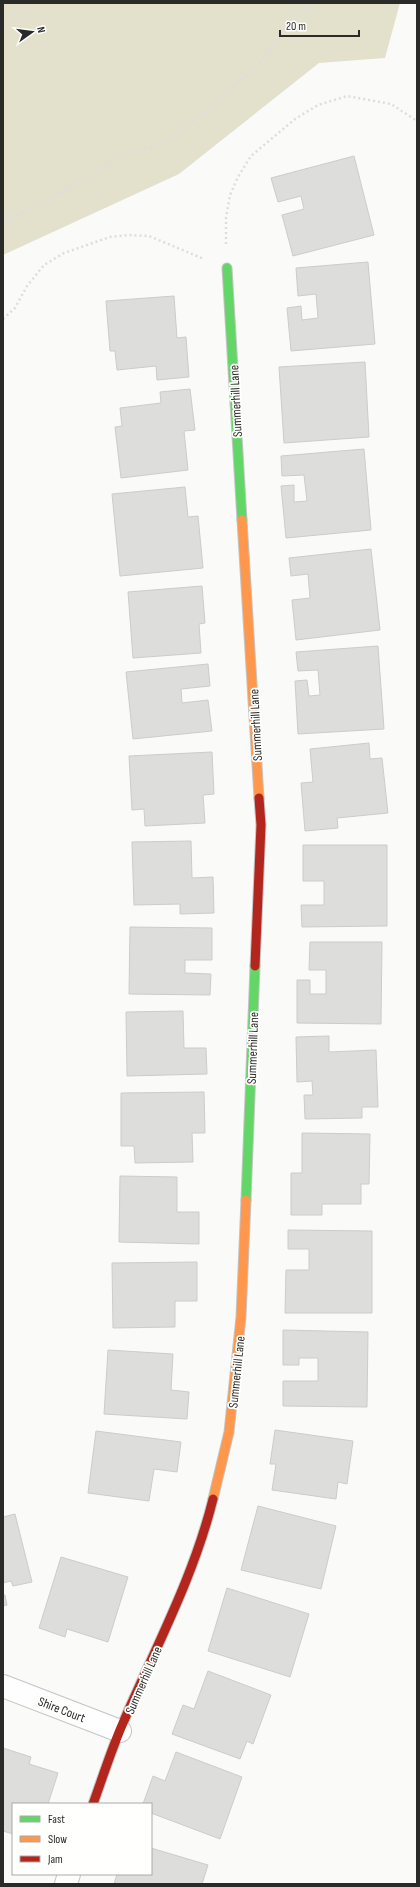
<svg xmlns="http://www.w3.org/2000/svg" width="420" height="1887" font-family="'Sofia Sans Condensed',sans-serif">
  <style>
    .green { fill: #e3e1cc }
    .building { fill: #dddddc; stroke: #cccccb }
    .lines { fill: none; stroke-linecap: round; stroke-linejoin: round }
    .street-casing { stroke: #c5c4c3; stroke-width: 24 }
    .fast-casing { stroke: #c5c4c3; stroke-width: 11 }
    .slow-casing { stroke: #c5c4c3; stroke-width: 11 }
    .jam-casing { stroke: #c5c4c3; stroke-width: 11 }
    .path { stroke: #ddd; stroke-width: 2.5; stroke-dasharray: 2 3; stroke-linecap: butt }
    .street { stroke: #fefefe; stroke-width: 22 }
    .fast { stroke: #63d668; stroke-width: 9 }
    .slow { stroke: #ff974d; stroke-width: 9 }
    .jam { stroke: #b3261e; stroke-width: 9 }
    .labels { text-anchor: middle; stroke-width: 3.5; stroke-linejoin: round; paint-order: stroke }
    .street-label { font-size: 13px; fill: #2a2a28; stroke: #fffffe }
  </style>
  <rect width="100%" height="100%" fill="#fafaf9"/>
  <path class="green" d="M3 3H400L385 58 319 63 179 174 3 255Z"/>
  <path class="building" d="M354 156 374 235 293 256 282 215 304 209 301 196 278 202 271 178Z
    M368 262 375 344 291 351 287 308 301 306 302 320 318 318 316 294 298 296 296 268Z
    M174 296 177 338 186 337 189 377 157 380 156 366 117 370 115 351H110L106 301Z
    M365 362 369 437 284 443 279 367Z
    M190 389 195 430 184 431 188 470 121 478 115 427 122 426 120 408 161 403 160 392Z
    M364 449 371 530 286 538 281 486 294 485V502L307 501 304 475 282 476 281 456Z
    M185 487 188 517 198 516 203 568 120 576 112 494Z
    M371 549 380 630 296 640 292 600 310 598 308 574 291 576 289 558Z
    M202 586 205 623 199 624 201 653 133 658 128 592Z
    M378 646 384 729 298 734 295 681 307 680 309 696 320 695 318 670 298 671 296 652Z
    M208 664 210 686 181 689 182 703 208 700 212 731 133 739 126 672Z
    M369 743 370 759 382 758 388 813 337 818 338 828 305 831 301 783 313 782 310 749Z
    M212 752 214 794 203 795 205 823 145 826 144 809 132 810 129 756Z
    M191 841 192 878 213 877 214 913 180 914V904L134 905 132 842Z
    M303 845H387V926L302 927 301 905H324V881H303Z
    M130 927 212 928V960H185V973L211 974 210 995 129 994Z
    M310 942H382L381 1024 297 1023V980H310V994H326V970H309Z
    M183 1011 184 1048H206L207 1074 127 1076 126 1012Z
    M329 1036V1052L376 1050 378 1107H362V1118L305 1119 304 1095H313L312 1081 297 1082 296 1037Z
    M204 1092 205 1133H192L193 1162 135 1163 134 1146H121V1093Z
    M302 1133 370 1134 369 1184H361V1204H322V1215H291V1173H302Z
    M120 1176 177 1177V1212H199V1244L119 1242Z
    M288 1230 372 1231V1313H285L286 1270H309V1249H288Z
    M197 1262V1301H175V1327L113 1328 112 1263Z
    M283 1330 368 1332 367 1407 283 1406V1381H318V1358H299V1365H283Z
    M108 1350 173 1354 171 1390 189 1392 187 1419 104 1414Z
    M275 1430 353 1441 347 1484 338 1482 336 1499 272 1490 276 1464H270Z
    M96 1431 181 1442 177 1472 154 1469 149 1501 88 1493Z
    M258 1506 336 1526 321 1589 241 1570Z
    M15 1514 32 1582 13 1586 11 1581 3 1583V1517Z
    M61 1557 128 1577 108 1642 67 1629 65 1637 39 1628Z
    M227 1588 309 1614 290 1677 208 1651Z
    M3 1595H5L7 1605 3 1606Z
    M208 1671 271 1695 253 1744 247 1741 240 1759 172 1734 183 1705 194 1709Z
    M3 1748 31 1757 29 1764 58 1773 48 1804H13V1834L3 1831Z
    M176 1752 242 1777 220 1839 151 1813V1804H143L153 1776 165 1781Z
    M151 1848 208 1865 202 1884H114L117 1874H151Z"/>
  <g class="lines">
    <defs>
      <path id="street" d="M3 1686 120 1731
        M66 1884 69 1874"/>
      <path id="fast" d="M227 268 242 520
        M246 1200 255 966"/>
      <path id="slow" d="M242 520 259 798
        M213 1499 229 1432 241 1317 246 1200"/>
      <path id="jam" d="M255 966 261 825 259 798
        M93 1804C102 1779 110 1754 120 1730 152 1654 193 1580 213 1499"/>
    </defs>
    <use href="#street" class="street-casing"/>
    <use href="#fast" class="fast-casing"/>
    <use href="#slow" class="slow-casing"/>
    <use href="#jam" class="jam-casing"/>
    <path class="path" d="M3 222 53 198 116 159 155 147 194 121 259 64 309 3
      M226 244V218L230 195 238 177 251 156 295 119 318 105 347 96 391 104 417 121
      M3 319 15 308 27 286 44 265 64 253 110 237 128 235 149 236 204 259"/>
    <use href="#street" class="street"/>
    <use href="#fast" class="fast"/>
    <use href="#slow" class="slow"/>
    <use href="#jam" class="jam"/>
  </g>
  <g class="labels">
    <g class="street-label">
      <text transform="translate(235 401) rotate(-93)" y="5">Summerhill Lane</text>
      <text transform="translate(255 725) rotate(-93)" y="5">Summerhill Lane</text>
      <text transform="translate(252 1048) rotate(-88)" y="5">Summerhill Lane</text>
      <text transform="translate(236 1372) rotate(-84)" y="5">Summerhill Lane</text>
      <text transform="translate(143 1680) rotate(-66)" y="5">Summerhill Lane</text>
      <text transform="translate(62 1709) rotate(21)" y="5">Shire Court</text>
    </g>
  </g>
  <rect width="420" height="1887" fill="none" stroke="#2a2a28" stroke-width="8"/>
  <rect x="12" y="1803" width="140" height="72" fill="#fffffe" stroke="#aaaaa8"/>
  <rect x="20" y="1816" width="20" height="6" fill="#63d668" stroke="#aaaaa8"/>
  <text x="48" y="1823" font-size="12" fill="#2a2a28">Fast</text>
  <rect x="20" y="1836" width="20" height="6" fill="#ff974d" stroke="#aaaaa8"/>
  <text x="48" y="1843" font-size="12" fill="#2a2a28">Slow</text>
  <rect x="20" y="1856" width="20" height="6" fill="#b3261e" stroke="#aaaaa8"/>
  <text x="48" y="1863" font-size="12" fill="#2a2a28">Jam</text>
  <g transform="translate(32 32) rotate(76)" stroke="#fffffe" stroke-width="3" paint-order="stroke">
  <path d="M0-3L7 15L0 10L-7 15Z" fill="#2a2a28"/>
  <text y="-6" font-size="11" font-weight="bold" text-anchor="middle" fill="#2a2a28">N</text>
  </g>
  <path d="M280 30v6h79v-6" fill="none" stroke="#2a2a28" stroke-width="2"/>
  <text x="286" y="30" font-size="12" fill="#2a2a28" stroke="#fffffe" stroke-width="3" paint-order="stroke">20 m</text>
</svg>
